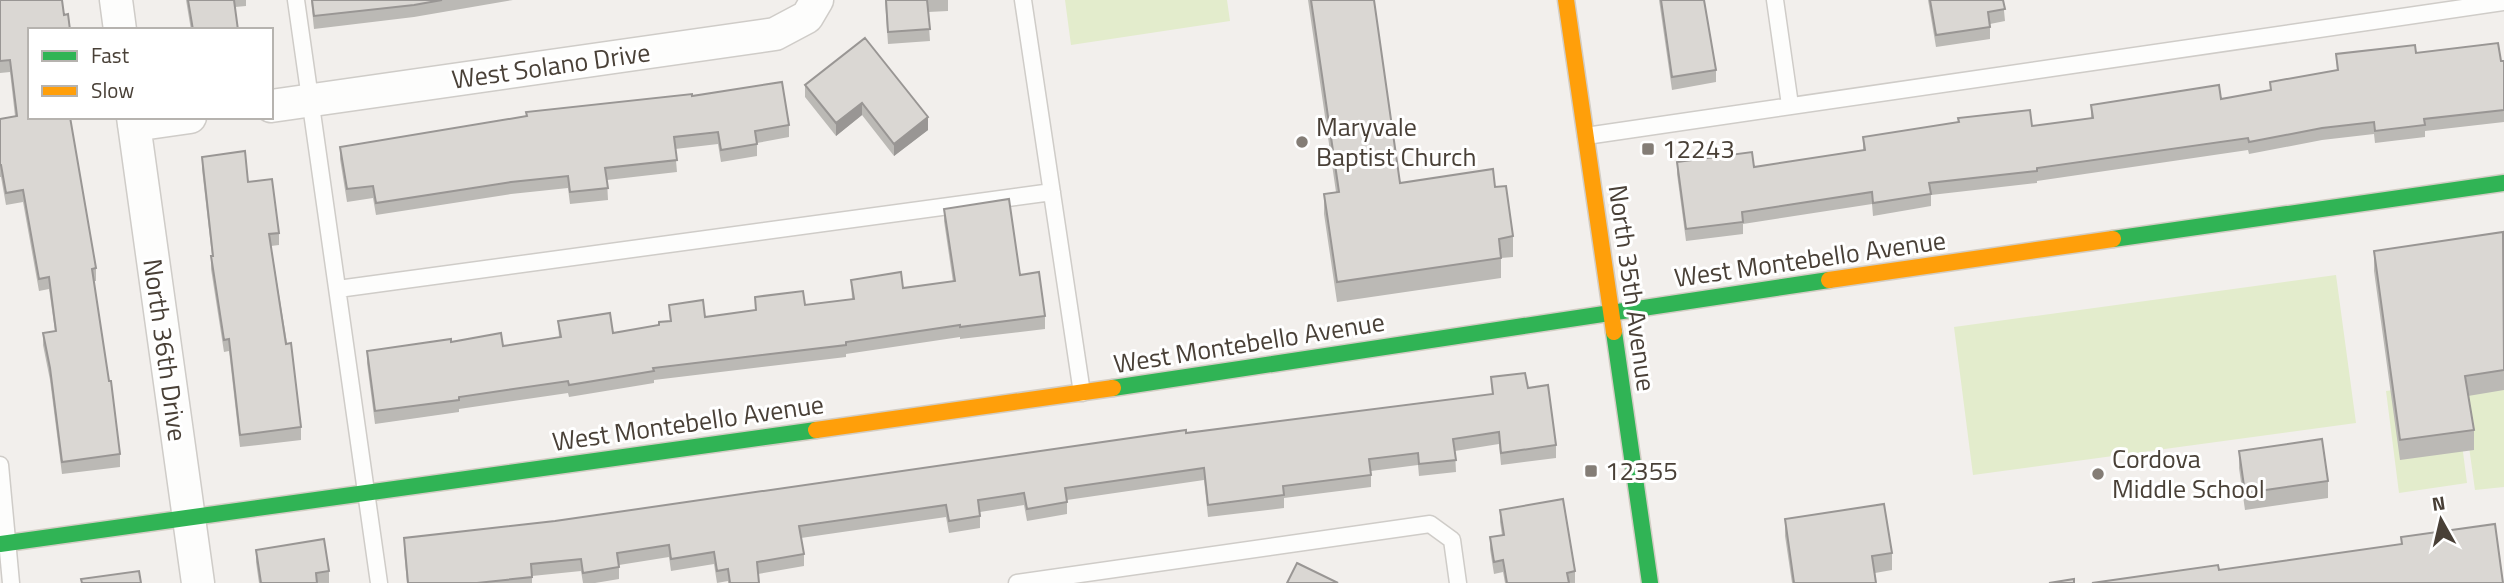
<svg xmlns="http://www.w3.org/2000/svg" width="2504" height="583" font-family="'Titillium Web',sans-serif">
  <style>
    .green { fill: #e3eccc }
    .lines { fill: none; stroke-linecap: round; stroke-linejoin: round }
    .lane-casing { stroke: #cfccc8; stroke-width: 19 }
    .street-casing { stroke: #cfccc8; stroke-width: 35 }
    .fast-casing { stroke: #d3cdc4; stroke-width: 19 }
    .slow-casing { stroke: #d3cdc4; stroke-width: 19 }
    .lane { stroke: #fdfdfc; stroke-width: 16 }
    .street { stroke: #fdfdfc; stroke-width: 32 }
    .fast { stroke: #30b455; stroke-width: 16 }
    .slow { stroke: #ff9f0a; stroke-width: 16 }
    .wall { fill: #bbb9b5 }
    .shaded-wall { fill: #999694 }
    .building { fill: #dad7d3; stroke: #999694; stroke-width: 2 }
    .poi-dot { fill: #847d76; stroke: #fff; stroke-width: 2.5 }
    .labels { text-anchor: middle; stroke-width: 6; stroke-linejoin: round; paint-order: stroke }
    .street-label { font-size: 26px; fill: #494037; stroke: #fff }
    .poi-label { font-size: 26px; fill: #494037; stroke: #fff; text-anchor: start }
  </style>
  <rect width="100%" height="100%" fill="#f2efec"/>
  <path class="green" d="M1065 0H1227L1230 21 1071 45Z
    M2336 275 2356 423 1973 475 1954 327Z
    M2454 382 2467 483 2399 493 2386 391Z
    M2504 383V487L2475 490 2461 389Z"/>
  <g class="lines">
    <defs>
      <path id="lane" d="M296 0 379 583
        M1023 0 1082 393
        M1775 0 1790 105
        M1586 136 2504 2
        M338 289 1052 192
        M0 465 11 583
        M1017 583 1430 524 1452 540 1458 583"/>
      <path id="street" d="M116 0 120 30
        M271 106 775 34 807 17 817 0
        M133 117 198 583
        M134 125 190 117"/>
      <path id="fast" d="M2113 239 2504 183
        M1614 332 1650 583
        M1113 388 1829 280
        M0 544 816 430"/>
      <path id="slow" d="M1566 0 1614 332
        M1829 280 2113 239
        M816 430 1113 388"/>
    </defs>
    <use href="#lane" class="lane-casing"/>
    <use href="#street" class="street-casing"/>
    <use href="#fast" class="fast-casing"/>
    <use href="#slow" class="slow-casing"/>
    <use href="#lane" class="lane"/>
    <use href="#street" class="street"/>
    <use href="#fast" class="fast"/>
    <use href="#slow" class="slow"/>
  </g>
  <path class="wall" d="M0 0 30 30 96 268V281H93L120 454V467L62 474 50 380 43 345V333L55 331 49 289 39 291 23 202 6 205 1 177H0V119L15 116 10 72 0 73Z
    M186 0H246V6L235 7 238 30H191Z
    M311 0H513L414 17 314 29Z
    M885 0H948V11L928 12 930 41 888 44Z
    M1308 0H1374L1400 183 1495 187 1513 236V257L1501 258V278L1337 302 1324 214V194L1336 192Z
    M1659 0H1704L1716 70V82L1672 90Z
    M1928 0H2003L2005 21 1990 24V39L1936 47Z
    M865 38 928 130 894 156 862 115 836 136 805 97V85Z
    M2416 53 2501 61H2504V122L2425 131V137L2375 143 2374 134 2322 140 2249 154 2248 150 2037 181V183L1931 195V206L1873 216 1872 204 1743 224V234L1686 241 1677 174V162L1754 167 1863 150V137L2032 126 2091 118V105L2221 99 2270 90V82L2337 70 2336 54Z
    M692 96 789 125V137L757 143V156L721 162 718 144 675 149 677 172 607 180 608 200 570 204 568 188 511 194 376 215 373 198 347 202 340 159V147Z
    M202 157 248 182 279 233V245L271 246 301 427V440L240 447 229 351 224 352 211 269V256H212L202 169Z
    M944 209 1020 275 1045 316V329L960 339V337L846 354V357L654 380V383L569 397 568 393 459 409V412L375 424 367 363V351L451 342 503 346 559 337 558 321 613 333 659 325 670 321 669 305 705 317 755 310V297L805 305 852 299 851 280 903 288 953 282 944 221Z
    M2504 236V390L2468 396 2474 430V450L2400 460 2374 271V251Z
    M1491 377 1528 388 1556 445V458L1501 465 1499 444 1455 451 1456 472 1419 476 1418 465 1371 471V487L1284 498V508L1208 517 1204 480 1067 500V514L1027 521 1024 505 980 512V528L949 533 946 517 801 538 804 554V566L758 574 759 583H728V581L717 583 714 564 671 571 669 557 619 565V579L595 583H583L581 571 532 576V583H407L404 551V538L555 521 1186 433 1492 394Z
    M2239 451 2328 481V498L2245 510 2239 468Z
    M1500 510 1575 571V583H1505L1503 572 1494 574 1490 549V537L1502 535 1500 522Z
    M1785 519 1892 553V570L1875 573 1876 583H1792L1785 536Z
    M256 550 329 571V583H259L256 562Z"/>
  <path class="shaded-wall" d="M862 103V115L836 136V123Z
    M928 117V130L894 156V144Z"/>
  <path class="building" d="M0 0H62L64 15 68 14 70 30H30V117H70L96 268 92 269 109 381H111L120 454 62 462 50 368 43 333 56 331 49 277 39 279 23 190 6 193 1 165H0V119L17 116 10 60 0 61Z
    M188 0H234L238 30H193Z
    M312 0H442L414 5 314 16Z
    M886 0H927L930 29 888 32Z
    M1311 0H1374L1400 183 1493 169 1495 187 1506 186 1513 236 1499 239 1501 258 1337 282 1324 194 1339 192Z
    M1661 0H1704L1716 70 1672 77Z
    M1930 0H2003L2005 9 1988 12 1990 27 1936 35Z
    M865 38 928 117 894 144 862 103 836 123 805 85Z
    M2498 43 2501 61H2504V110L2424 119 2425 125 2375 131 2374 122 2322 128 2249 142 2248 138 2037 168V171L1929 183 1931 194 1873 203 1872 192 1742 212 1743 222 1686 229 1677 162 1752 152 1754 167 1865 150 1863 137 1959 122 1958 118 2030 110 2032 126 2093 118 2091 105 2219 85 2221 99 2271 90 2270 82 2338 70 2336 54 2415 45 2416 53Z
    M782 82 789 125 755 131 757 144 721 150 718 132 674 137 677 160 605 168 608 188 570 192 568 176 511 182 376 203 373 186 347 189 340 147 527 116 526 112 692 94V96Z
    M245 151 248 182 272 179 279 233 269 234 286 344 291 343 301 427 240 435 229 339 224 340 211 256H213L202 157Z
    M1009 199 1020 275 1039 272 1045 316 960 327V325L846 342V345L653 368 654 371 569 385 568 381 459 397V400L375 411 367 351 451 339V342L501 333 503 346 561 337 558 321 610 313 613 333 659 325V322L671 321 669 305 703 300 705 317 756 310 755 297 803 291 805 305 854 299 851 280 901 272 903 288 955 281 944 209Z
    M2503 232 2504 370 2465 376 2474 430 2400 440 2374 251Z
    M1525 373 1528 388 1548 385 1556 445 1501 453 1499 432 1453 439 1456 460 1419 464 1418 453 1369 459 1371 475 1283 486 1284 495 1208 505 1204 468 1065 488 1067 502 1027 509 1024 493 978 500 980 516 949 521 946 505 799 526 804 554 757 562 759 583H730L728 569 717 571 714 552 671 559 669 545 617 553 619 567 583 573 581 559 531 564 532 577 477 583H408L404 538 555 521 1186 430V433L1493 394 1491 377Z
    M2322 439 2328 481 2245 493 2239 451Z
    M1563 499 1575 571 1567 573 1569 583H1507L1503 560 1494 562 1490 537 1504 535 1500 510Z
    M1884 504 1892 553 1872 556 1876 583H1794L1785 519Z
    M2495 524 2503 583H2092L2218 565 2219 570 2402 544 2401 537Z
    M324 539 329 571 316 573 317 583H261L256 550Z
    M1297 563 1338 583H1287Z
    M139 571 141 583H82L81 579Z
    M2074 579V583H2049Z"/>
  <g class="poi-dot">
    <circle cx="1302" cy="142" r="7"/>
    <rect x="1641" y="142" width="14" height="14" rx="3.5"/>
    <rect x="1584" y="464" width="14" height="14" rx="3.5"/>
    <circle cx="2098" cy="474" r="7"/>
  </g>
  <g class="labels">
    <g class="street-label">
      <text transform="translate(551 66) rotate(-8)" y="9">West Solano Drive</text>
      <text transform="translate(1810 259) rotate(-8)" y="9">West Montebello Avenue</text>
      <text transform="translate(1632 288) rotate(82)" y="9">North 35th Avenue</text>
      <text transform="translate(1249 343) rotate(-9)" y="9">West Montebello Avenue</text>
      <text transform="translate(165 350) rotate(82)" y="9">North 36th Drive</text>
      <text transform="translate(688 423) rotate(-8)" y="9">West Montebello Avenue</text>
    </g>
    <g class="poi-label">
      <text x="1316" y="136">Maryvale<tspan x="1316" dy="30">Baptist Church</tspan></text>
      <text x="1662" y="158">12243</text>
      <text x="2112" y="468">Cordova<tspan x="2112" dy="30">Middle School</tspan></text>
      <text x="1605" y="480">12355</text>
    </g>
  </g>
  <rect x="28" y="28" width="245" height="91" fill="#ffffff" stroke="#b6b3af" stroke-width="2"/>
  <rect x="42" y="51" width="35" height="10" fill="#30b455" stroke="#b6b3af" stroke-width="2"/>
  <text x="91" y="63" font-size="21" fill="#494037">Fast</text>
  <rect x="42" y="86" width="35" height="10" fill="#ff9f0a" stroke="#b6b3af" stroke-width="2"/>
  <text x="91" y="98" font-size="21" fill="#494037">Slow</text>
  <g transform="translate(2441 520) rotate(352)" stroke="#ffffff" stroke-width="5" paint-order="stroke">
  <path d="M0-5L12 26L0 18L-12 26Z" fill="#494037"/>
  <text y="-10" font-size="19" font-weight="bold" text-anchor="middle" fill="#494037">N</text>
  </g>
</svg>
